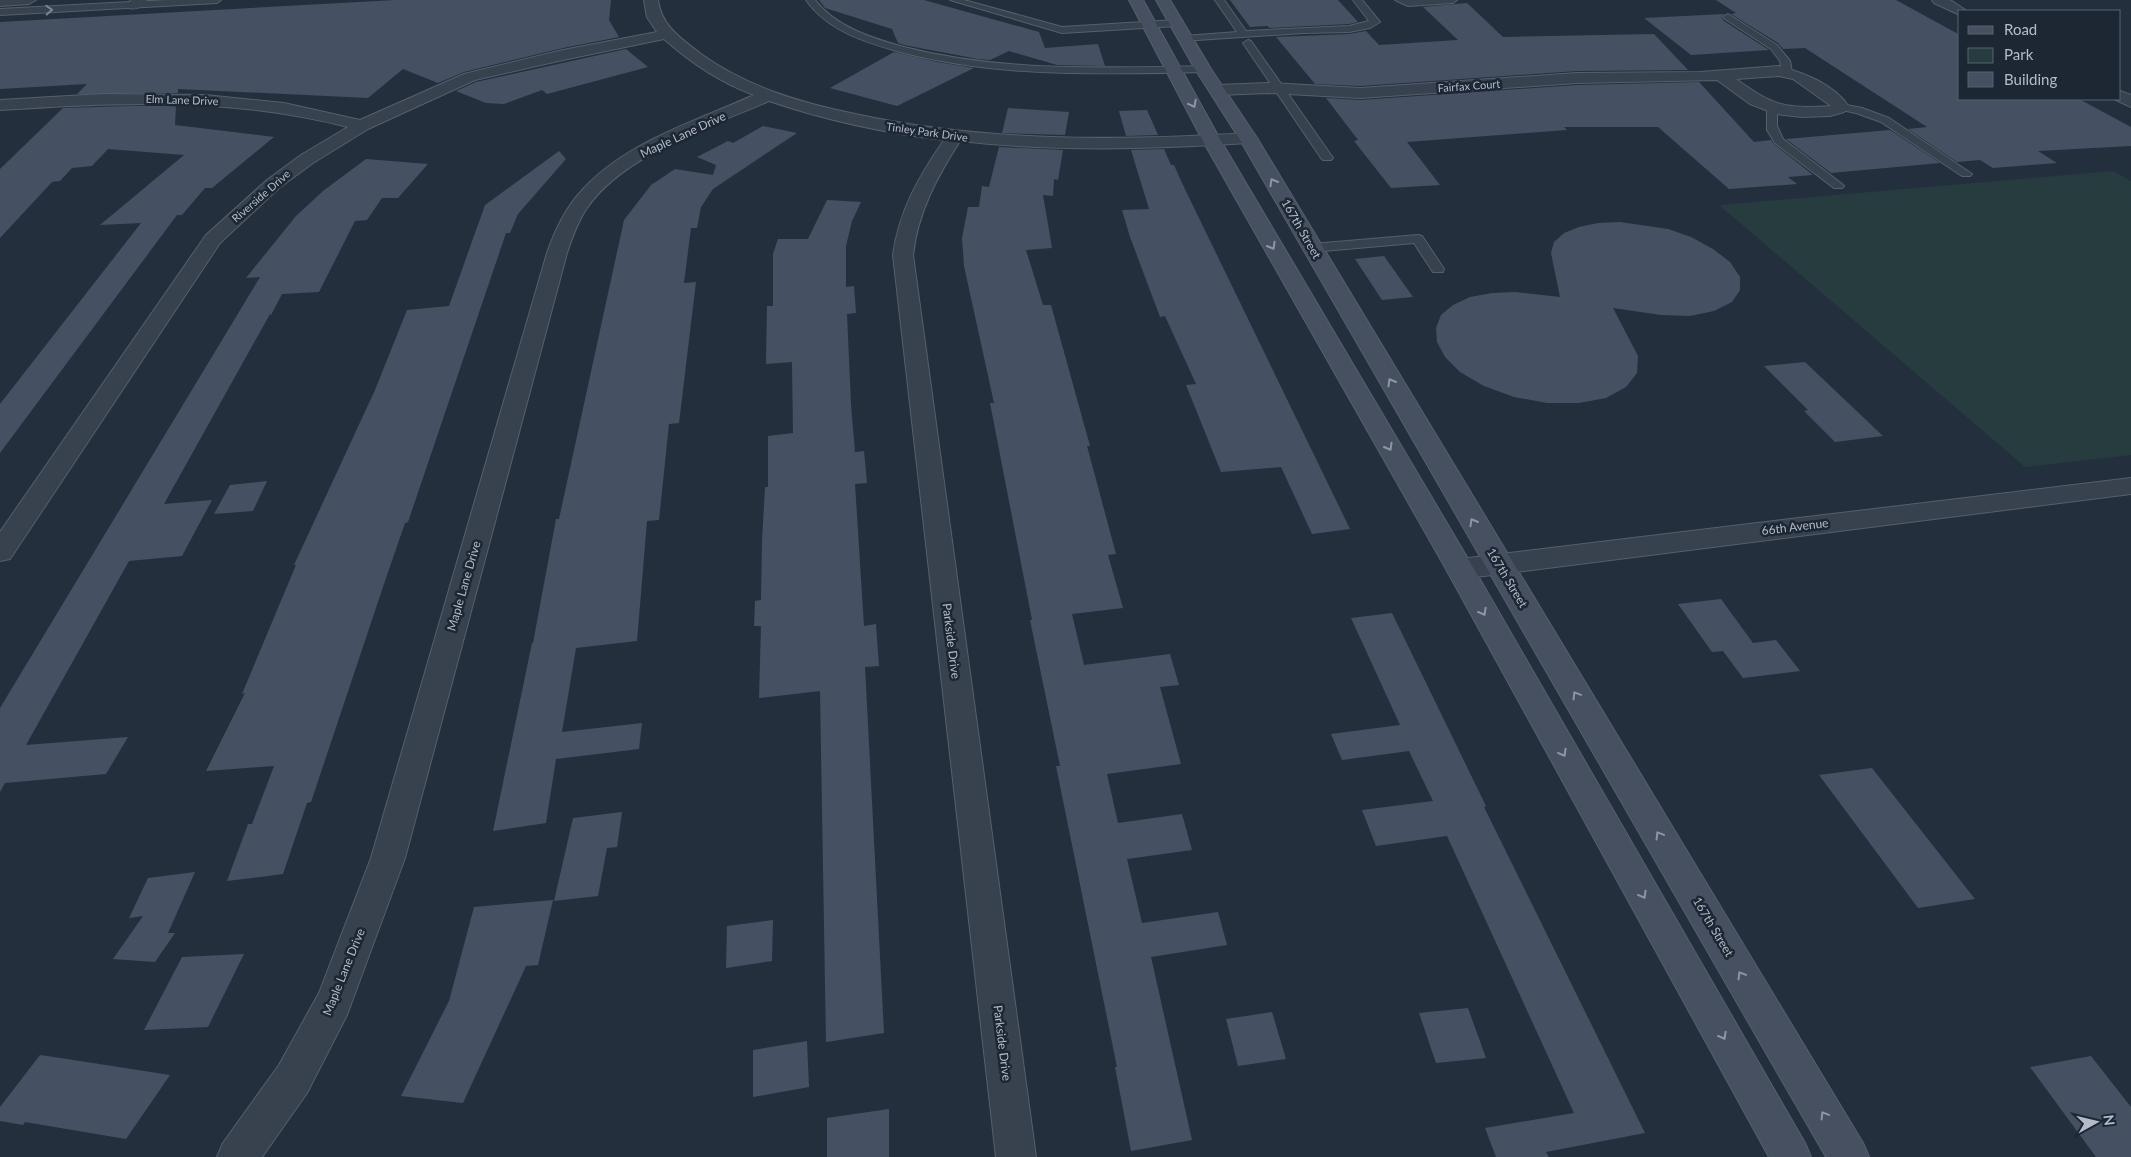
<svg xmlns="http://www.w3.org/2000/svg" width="2131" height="1157" font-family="Lato,sans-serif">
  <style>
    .green { fill: #263c3f }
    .building { fill: #455162 }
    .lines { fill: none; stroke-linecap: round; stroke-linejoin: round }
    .service-casing { stroke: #565f6c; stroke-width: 2 }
    .minor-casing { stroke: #565f6c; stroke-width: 2 }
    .tertiary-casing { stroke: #565f6c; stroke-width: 2 }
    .secondary-casing { stroke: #565f6c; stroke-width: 2 }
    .service { fill: #38414e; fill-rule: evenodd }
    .minor { fill: #38414e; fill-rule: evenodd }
    .tertiary { fill: #38414e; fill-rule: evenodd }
    .secondary { fill: #465061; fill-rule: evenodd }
    .oneway { stroke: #7c8592 }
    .oneway2 { stroke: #8e96a5 }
    .labels { text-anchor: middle; stroke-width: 5; stroke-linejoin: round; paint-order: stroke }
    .far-street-label { font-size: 11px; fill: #b4bcc9; stroke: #1d2633 }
    .street-label { font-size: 12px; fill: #b4bcc9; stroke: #1d2633 }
  </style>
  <rect width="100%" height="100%" fill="#242f3e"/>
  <path class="green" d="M2113 171 2131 181V455L2025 467 1719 205Z"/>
  <path class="building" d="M395 0H611L609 20 619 37 563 48 464 72 438 83 403 69 368 98 178 89V93L77 94 87 84 0 89V22Z
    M819 0H924L1039 32 1045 48 1098 44 1105 66 1057 65 1009 51 990 60 978 59 904 45 898 43 892 29 825 8Z
    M1230 0H1338L1358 22 1349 24 1269 28 1268 26 1250 27Z
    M1716 0H1896L1960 35V99H2079L2131 127V146L2038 151 2057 163 1993 168 1980 160 1957 162 1908 129 1927 127 1805 48 1783 49 1778 43 1731 14 1736 13Z
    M1467 3 1503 37 1654 34 1688 70 1577 71 1360 86 1315 84 1276 37 1349 34 1366 31 1379 45 1458 40 1423 7Z
    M1725 14 1721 17 1724 21 1769 50 1691 55 1644 18Z
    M626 49 648 67 547 94 542 90 504 104 486 103 456 91 476 82Z
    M894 52 937 62 974 68 897 106 830 88Z
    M1699 82 1754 142 1771 140 1774 144 1813 175 1788 177 1797 184 1729 189 1658 127H1564L1567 130 1407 142 1440 185 1391 188 1354 141 1358 140 1326 98 1360 100 1577 85Z
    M132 106H176L175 125 274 137 212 188H205L182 215H177L0 453V404L141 223 100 225 184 155 108 149 92 166 72 168 60 181 52 182 0 238V169L63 108Z
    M1008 108 1069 112 1065 135 1002 133Z
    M1147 110 1158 135 1126 136 1119 111Z
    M763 126 797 133 713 189 701 207 697 228H691L684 283 696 282 679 423 669 424 659 520 647 521 637 641 576 648 562 732 642 723 639 749 556 759 546 823 493 831 532 643H533L556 519H559L624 220 651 185 675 169 713 175 716 165 697 157 728 141 733 143Z
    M1890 130 1940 163 1831 173 1786 139Z
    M999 147 1063 150 1058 180 1054 179 1053 196 1043 195 1052 248 1026 250 1043 305H1051L1090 446H1087L1116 554 1108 555 1123 608 1072 614 1084 665 1170 654 1179 685 1160 687 1181 764 1107 774 1118 823 1182 814 1192 850 1127 859 1142 923 1218 912 1227 945 1151 957 1192 1140 1131 1151 1115 1067H1117L1056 766H1060L1030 620H1032L990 403H994L964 266 962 238 968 207H979L982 186 989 187Z
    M1164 149 1171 165H1174L1182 183 1350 529 1312 534 1281 467 1221 472 1186 385 1196 384 1165 316 1160 317 1130 237 1122 210 1149 209 1131 150Z
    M559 151 566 159 518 214 510 233H506L408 522 405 523 385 581 311 802 307 803 283 874 227 881 248 824H252L274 766 206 771 245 693 242 694 296 565H294L375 390 407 310 449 306 485 205Z
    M366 159 428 164 398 198H382L367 220 355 221 319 292 282 294 271 315 270 314 164 504 212 500 182 556 129 561 26 745 128 737 106 774 5 783 0 792V708L260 277 246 278 296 216 323 191Z
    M827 200 861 202 852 221 846 246V287L854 286 856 313 847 314 851 405 855 452 864 451 867 483 855 484 864 626 876 624 879 666 865 667 884 1033 826 1042 820 691 759 698 761 626H754L755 601 761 600 762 541 765 487H768V436L793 433 792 362 766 364 767 306H773V254L778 239H808Z
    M1620 222 1668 229 1691 237 1713 249 1730 262 1740 277V290L1732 302 1714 311 1690 316 1661 315 1613 308 1638 356 1637 373 1626 387 1606 398 1579 403H1547L1514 397 1484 386 1460 372 1445 357 1437 342 1436 328 1441 315 1453 305 1470 297 1492 293 1515 292 1560 297 1551 253 1554 242 1564 233 1579 227 1598 223Z
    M1384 256 1413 297 1382 300 1355 259Z
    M1805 362 1883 436 1835 442 1804 411 1808 410 1764 366Z
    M267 481 253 511 214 514 230 485Z
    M1721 599 1753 643 1776 640 1800 671 1743 678 1723 651 1712 652 1678 604Z
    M1392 613 1486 806 1484 807 1645 1133 1546 1152 1549 1157H1496L1485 1128 1574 1113 1447 836 1376 846 1362 810 1433 801 1409 751 1342 760 1331 734 1400 725 1351 618Z
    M1872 768 1975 899 1918 908 1819 775Z
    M622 812 617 847 607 848 598 896 554 901 573 818Z
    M195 872 168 933H175L155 962 113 959 143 916 129 918 148 878Z
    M553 900 538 965 526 966 463 1103 401 1096 449 1001 474 907Z
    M773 920 772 961 726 968 727 926Z
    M244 954 208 1027 144 1030 182 957Z
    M1468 1008 1486 1058 1436 1063 1419 1013Z
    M1272 1012 1286 1059 1238 1066 1226 1019Z
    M807 1041 809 1087 753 1097V1050Z
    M40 1055 67 1059 170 1075 126 1139 25 1122 23 1125 0 1121V1107Z
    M2091 1056 2131 1107V1157H2096L2030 1067Z
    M889 1109V1157H827V1118Z"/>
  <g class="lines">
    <defs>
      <path id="service" d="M168 0H221L217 3 0 15V9Z
        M806 0H815C836 27 871 38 904 47 1002 72 1102 68 1203 66L1208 69 1203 72C1101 74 1000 78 900 52 865 42 828 31 806 0Z
        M950 0H964L1062 27 1176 20 1181 23 1176 26 1062 33Z
        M1215 0H1224L1246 31 1349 26 1369 21 1353 0H1362L1380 22 1370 28 1349 32 1304 33 1182 41V37L1185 36 1237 32Z
        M1395 0H1457L1453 3 1408 6Z
        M1728 14 1777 45 1790 61 1792 72 1791 74H1783L1780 61 1771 49 1725 19 1723 17Z
        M1248 40 1251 41 1333 158 1331 160H1323L1321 158 1243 43Z
        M1841 104 1862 108 1889 118 1972 174 1970 176H1962L1881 122 1856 113 1837 109 1836 107Z
        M1772 107 1777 110V126L1783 139 1842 184 1844 186 1842 188H1834L1775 143 1767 130V110Z
        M1418 235 1422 236 1444 269 1443 272H1433L1414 243 1312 252 1306 248 1312 244Z"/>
      <path id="minor" d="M131 0H147C142 7 137 10 129 8L127 5Z
        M644 0H658C661 26 682 39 701 54 747 87 801 103 855 114 985 142 1117 141 1248 133L1254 134 1257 138 1254 142 1248 143C1152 149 1056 152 960 141 937 177 918 212 913 255L1036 1157H996L893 255C899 211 919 176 944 140 884 133 825 120 769 101 712 126 623 155 587 208 578 221 572 238 567 253L405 858 347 1015 307 1093 262 1157H217L223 1143 279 1065 319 993 371 858 547 253C554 233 563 213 577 196 621 143 694 122 754 95 721 83 691 63 664 39L563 60 475 80 368 129 313 163 279 188 220 243 10 559 0 561V532L206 235 267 180 301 155 348 127C230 97 120 102 0 110V100L103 94 205 95 284 103 360 120 464 74 563 50 657 32 647 17Z
        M1932 0H1950L1967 11H1960V15L1934 3Z
        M1779 66C1804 73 1834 84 1849 107L1844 112 1830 116 1802 117 1776 114 1750 104 1717 80 1577 83 1360 98 1268 93 1218 95 1212 93 1210 90 1212 87 1218 85 1268 83 1360 88 1577 73 1700 72ZM1779 76 1793 79 1831 106C1784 109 1774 106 1736 79Z
        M2120 91 2131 95V107L2114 99H2120Z
        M2131 478V494L1460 579 1450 576 1446 569 1450 562 1460 559Z"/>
      <path id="tertiary" d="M0 0H36L29 4 0 6Z"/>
      <path id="secondary" d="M1129 0H1143L1221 141 1474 569 1805 1143 1811 1157H1769L1446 569 1203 141Z
        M1156 0H1170L1211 69 1257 138 1863 1143 1869 1157H1826L1239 138 1195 69Z"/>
    </defs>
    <use href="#service" class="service-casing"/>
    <use href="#minor" class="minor-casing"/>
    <use href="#tertiary" class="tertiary-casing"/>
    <use href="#secondary" class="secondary-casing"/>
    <use href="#service" class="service"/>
    <use href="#minor" class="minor"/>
    <use href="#tertiary" class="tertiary"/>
    <use href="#secondary" class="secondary"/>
  </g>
  <defs><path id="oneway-chevron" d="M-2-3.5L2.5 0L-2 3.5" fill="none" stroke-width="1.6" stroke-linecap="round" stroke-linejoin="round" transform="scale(1.25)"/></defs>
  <use class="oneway" href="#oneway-chevron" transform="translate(49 10) rotate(-3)"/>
  <g class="oneway2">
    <use href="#oneway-chevron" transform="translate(1193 104) rotate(62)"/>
    <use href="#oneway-chevron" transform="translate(1273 182) rotate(-120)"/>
    <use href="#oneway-chevron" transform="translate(1272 246) rotate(60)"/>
    <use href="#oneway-chevron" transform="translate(1391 382) rotate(-120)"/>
    <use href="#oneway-chevron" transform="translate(1389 447) rotate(60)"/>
    <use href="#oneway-chevron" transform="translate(1473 522) rotate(-120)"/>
    <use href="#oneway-chevron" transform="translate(1483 612) rotate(61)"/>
    <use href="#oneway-chevron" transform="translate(1576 695) rotate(-121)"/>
    <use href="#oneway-chevron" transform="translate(1563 753) rotate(61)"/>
    <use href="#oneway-chevron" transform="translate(1659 835) rotate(-121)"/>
    <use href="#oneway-chevron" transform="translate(1643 895) rotate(61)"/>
    <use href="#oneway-chevron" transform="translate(1741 975) rotate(-121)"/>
    <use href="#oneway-chevron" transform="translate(1723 1036) rotate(61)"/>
    <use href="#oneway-chevron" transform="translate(1824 1115) rotate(-121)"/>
  </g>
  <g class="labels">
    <g class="far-street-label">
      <text transform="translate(1469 86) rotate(-4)" y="4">Fairfax Court</text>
      <text transform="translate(182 100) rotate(2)" y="4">Elm Lane Drive</text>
      <text transform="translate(927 132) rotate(8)" y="4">Tinley Park Drive</text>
      <text transform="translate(261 196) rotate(-41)" y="4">Riverside Drive</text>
    </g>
    <g class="street-label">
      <text transform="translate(683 135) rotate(-25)" y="4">Maple Lane Drive</text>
      <text transform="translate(1301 229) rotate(60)" y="4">167th Street</text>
      <text transform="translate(1795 527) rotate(-7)" y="4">66th Avenue</text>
      <text transform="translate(1507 578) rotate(59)" y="4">167th Street</text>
      <text transform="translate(464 586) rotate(-74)" y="4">Maple Lane Drive</text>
      <text transform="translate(951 641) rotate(83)" y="4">Parkside Drive</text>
      <text transform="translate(1713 927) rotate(59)" y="4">167th Street</text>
      <text transform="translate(344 972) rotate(-68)" y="4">Maple Lane Drive</text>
      <text transform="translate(1002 1043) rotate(83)" y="4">Parkside Drive</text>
    </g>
  </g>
  <rect x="1958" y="10" width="162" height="90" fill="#1d2633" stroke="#59626f"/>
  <rect x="1968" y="26" width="25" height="8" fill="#465061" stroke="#59626f"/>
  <text x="2004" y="35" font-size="15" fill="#b4bcc9">Road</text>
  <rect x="1968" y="48" width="25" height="15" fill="#263c3f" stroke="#59626f"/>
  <text x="2004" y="60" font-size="15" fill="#b4bcc9">Park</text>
  <rect x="1968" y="72" width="25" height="15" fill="#455162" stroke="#59626f"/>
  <text x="2004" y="85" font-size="15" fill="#b4bcc9">Building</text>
  <g transform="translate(2096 1122) rotate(82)" stroke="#1d2633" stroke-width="4" paint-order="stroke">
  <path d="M0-4L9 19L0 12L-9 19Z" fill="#b4bcc9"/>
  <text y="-8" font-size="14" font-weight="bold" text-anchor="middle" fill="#b4bcc9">N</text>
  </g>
</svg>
